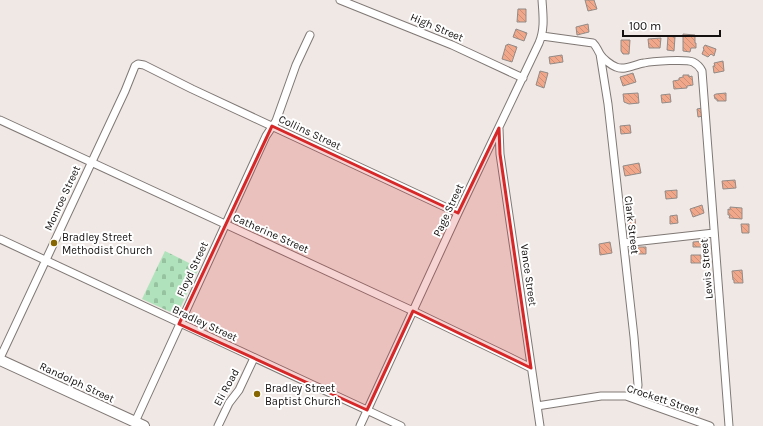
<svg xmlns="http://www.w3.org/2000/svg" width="763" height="426" font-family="Karla,sans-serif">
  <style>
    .cemetery { fill: url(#cemetery-stones) }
    .building { fill: url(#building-back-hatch); stroke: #928b88 }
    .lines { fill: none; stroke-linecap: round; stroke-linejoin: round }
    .street-casing { stroke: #7f7875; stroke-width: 9 }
    .secondary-casing { stroke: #7f7875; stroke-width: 12 }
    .street { stroke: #fff; stroke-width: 7 }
    .secondary { stroke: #fff; stroke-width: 10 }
    .marked { fill: #d62828; fill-opacity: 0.2; stroke: #d62828; stroke-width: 3; stroke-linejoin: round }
    .poi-dot { fill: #866701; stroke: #fff; stroke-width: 1.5 }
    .labels { text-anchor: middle; stroke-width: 4; stroke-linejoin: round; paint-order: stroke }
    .street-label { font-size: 11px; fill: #13100f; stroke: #fff }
    .poi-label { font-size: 11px; fill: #13100f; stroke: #fff; text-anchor: start }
  </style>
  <defs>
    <pattern id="cemetery-stones" width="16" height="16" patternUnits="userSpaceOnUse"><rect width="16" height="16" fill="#b0e3bc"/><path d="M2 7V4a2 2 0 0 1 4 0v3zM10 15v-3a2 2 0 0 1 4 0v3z" fill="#96c2a0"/></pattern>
    <pattern id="building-back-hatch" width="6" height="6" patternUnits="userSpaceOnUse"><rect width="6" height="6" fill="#f0a78a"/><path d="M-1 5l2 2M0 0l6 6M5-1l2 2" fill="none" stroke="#cd8f76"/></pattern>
  </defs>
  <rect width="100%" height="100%" fill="#f0e8e4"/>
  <path class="cemetery" d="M165 251 199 268 177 315 142 299Z"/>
  <path class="building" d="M585 0H594L597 9 588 11Z
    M518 9H526V22H517Z
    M588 24 589 32 577 35 576 27Z
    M516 29 527 33 524 41 513 37Z
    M683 34 695 35V43H696V48H691L690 52 683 51Z
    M668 36 675 37 674 51 667 50Z
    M661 38 660 48H649L648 39Z
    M621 40H630L629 54H623L621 51Z
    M508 44 517 47 512 62 502 59 506 45H507Z
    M705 45 716 49 714 56 711 54 708 57 702 54 704 49 703 48Z
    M562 55 563 62 550 64 549 57Z
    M723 61 724 71 714 73 713 66H715L714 63Z
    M540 71 548 73 544 88 536 85Z
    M633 73 636 82 623 86 620 77Z
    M683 75H689V77L692 76 693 85 687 86V88L674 89 673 81 679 80V78L683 77Z
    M638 93 639 103 629 104 624 102 623 94Z
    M726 93V101H717V99H715L714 95 716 94Z
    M670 94 671 102 662 103 661 95Z
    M702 108 703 116 698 117 697 109Z
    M630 125 631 133 621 134 620 126Z
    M639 163 641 173 625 176 623 166Z
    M735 180 736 188 723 189 722 181Z
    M677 190V198L666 199 665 191Z
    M702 205 704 213 693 217 690 209Z
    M730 207 742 208V219L729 218 730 215H728V209L730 210Z
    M677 215 678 223 670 224V216Z
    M627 218H635L636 229H628Z
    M741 224H749V233H742Z
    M704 241V247H693V242Z
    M610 242 612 253 600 255 599 244Z
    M635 247H646V254H636Z
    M691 255H701V263H691Z
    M742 270 743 283H734V280H733L732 271Z"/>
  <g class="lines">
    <defs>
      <path id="street" d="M340 0 452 45 523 78
        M542 36 593 43C597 47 597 49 600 54 603 59 611 65 616 67 625 71 635 64 644 63 652 61 687 59 693 62 697 64 700 67 702 71L729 426
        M600 54 608 104 634 337 638 385 636 399
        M0 120 413 311 507 356 531 368
        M499 129 500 154 540 426
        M0 239 401 426
        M624 243 714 233
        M0 358 125 91 135 66 138 64 144 65 192 89 458 213
        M537 406 601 396H626L710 426
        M135 422 266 136 276 121 296 65 310 35
        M218 426 229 403 239 390 254 358
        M360 426 458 213 539 43C545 29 543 15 542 0"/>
      <path id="secondary" d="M0 360 144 426"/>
    </defs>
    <use href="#street" class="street-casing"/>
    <use href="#secondary" class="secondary-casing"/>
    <use href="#street" class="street"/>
    <use href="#secondary" class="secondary"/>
  </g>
  <path class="marked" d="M272 126 458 213 499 128 500 154 531 368 413 311 367 410 179 324Z"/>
  <g class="poi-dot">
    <circle cx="54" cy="243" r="4"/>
    <circle cx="257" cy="394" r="4"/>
  </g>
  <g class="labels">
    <g class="street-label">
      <text transform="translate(437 27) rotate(23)" y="4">High Street</text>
      <text transform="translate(310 132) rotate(25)" y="4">Collins Street</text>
      <text transform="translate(62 198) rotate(-65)" y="4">Monroe Street</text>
      <text transform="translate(448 210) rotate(-65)" y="4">Page Street</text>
      <text transform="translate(632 225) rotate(83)" y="4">Clark Street</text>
      <text transform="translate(271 233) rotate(24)" y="4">Catherine Street</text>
      <text transform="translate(192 269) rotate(-65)" y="4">Floyd Street</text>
      <text transform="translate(706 269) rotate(-95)" y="4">Lewis Street</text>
      <text transform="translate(529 275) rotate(82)" y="4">Vance Street</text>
      <text transform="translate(205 323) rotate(25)" y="4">Bradley Street</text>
      <text transform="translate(77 382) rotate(25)" y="4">Randolph Street</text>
      <text transform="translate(226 387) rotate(-61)" y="4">Eli Road</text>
      <text transform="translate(663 399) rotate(18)" y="4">Crockett Street</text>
    </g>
    <g class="poi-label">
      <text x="62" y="241">Bradley Street<tspan x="62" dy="13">Methodist Church</tspan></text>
      <text x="265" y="392">Bradley Street<tspan x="265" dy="13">Baptist Church</tspan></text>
    </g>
  </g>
  <path d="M623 30v6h97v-6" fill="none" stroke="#13100f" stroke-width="2"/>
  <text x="629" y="30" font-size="12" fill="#13100f" stroke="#ffffff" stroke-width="3" paint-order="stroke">100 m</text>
</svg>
